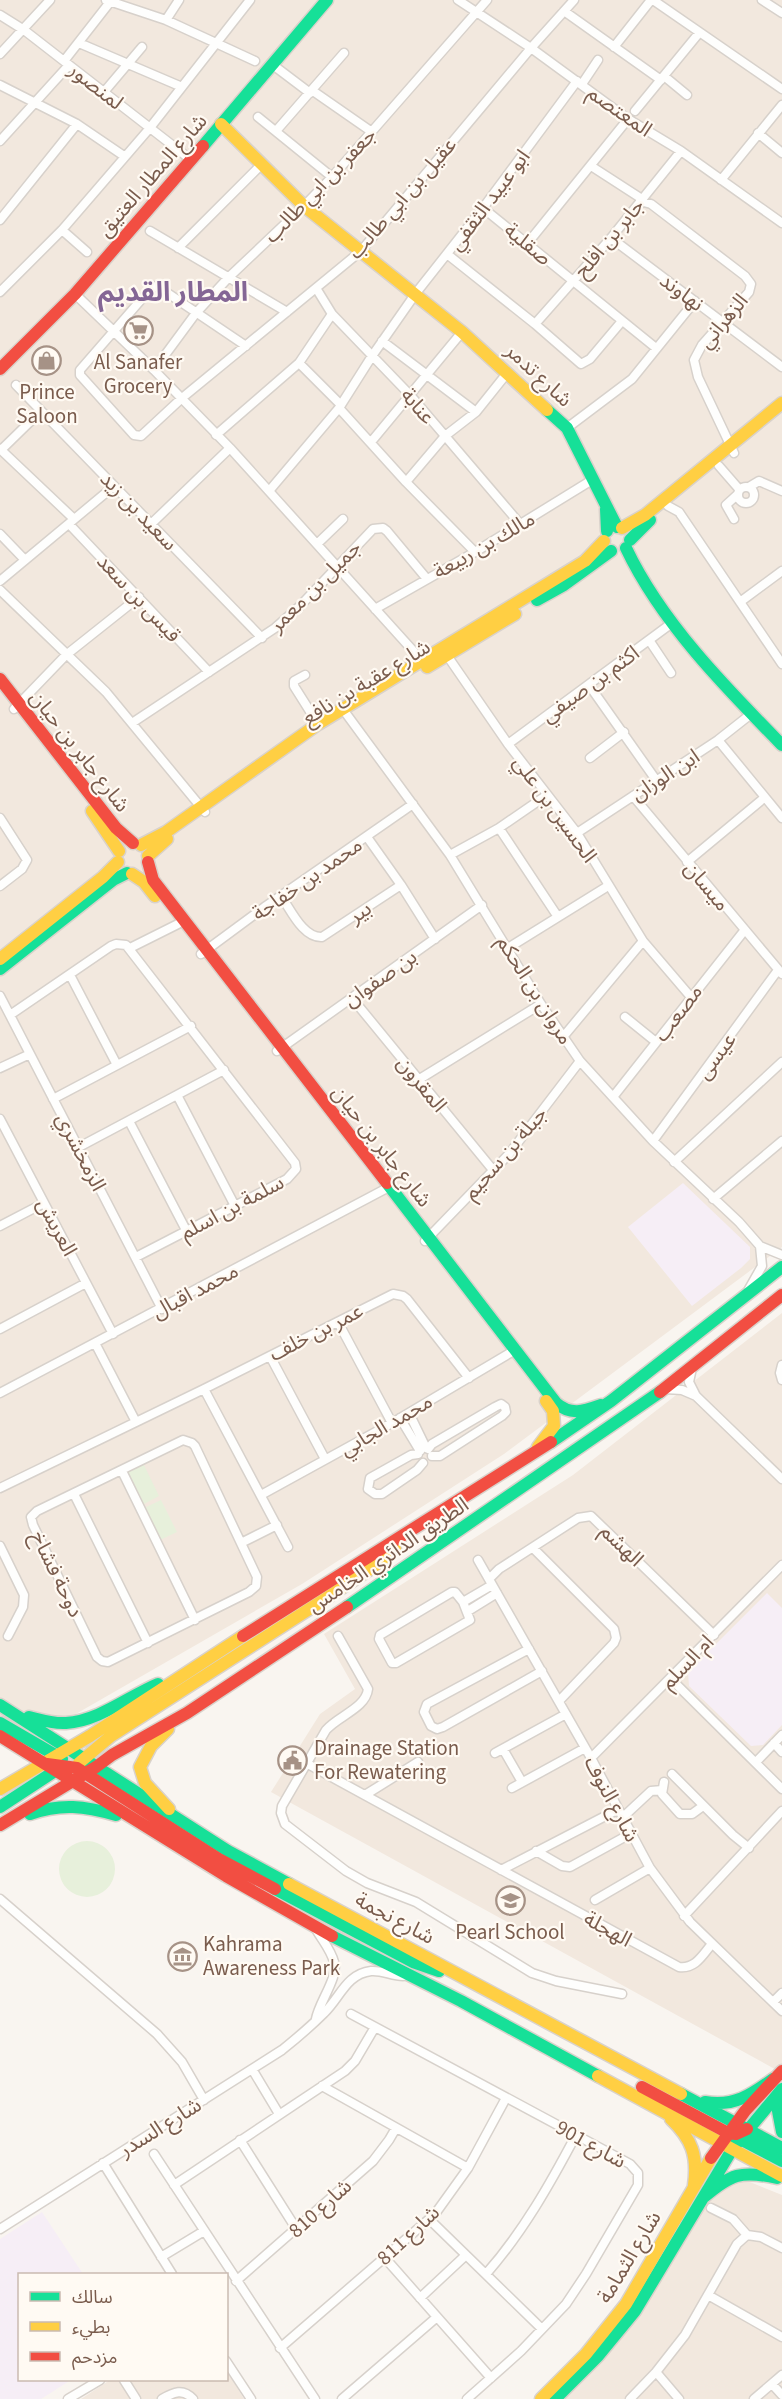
<svg xmlns="http://www.w3.org/2000/svg" width="782" height="2399" font-family="'Source Sans 3','Noto Sans Arabic',sans-serif">
  <style>
    .residential { fill: #f2e8de }
    .education { fill: #f6eef6 }
    .green { fill: #e7f0db }
    .lines { fill: none; stroke-linecap: round; stroke-linejoin: round }
    .street-casing { stroke: #d7d1cb; stroke-width: 11 }
    .fast-casing { stroke: #d9d2cb; stroke-width: 15 }
    .slow-casing { stroke: #d9d2cb; stroke-width: 15 }
    .jam-casing { stroke: #d9d2cb; stroke-width: 15 }
    .street { stroke: #fefefd; stroke-width: 8 }
    .fast { stroke: #16e098; stroke-width: 12 }
    .slow { stroke: #ffcf43; stroke-width: 12 }
    .jam { stroke: #f24e42; stroke-width: 12 }
    .labels { text-anchor: middle; stroke-width: 4.5; stroke-linejoin: round; paint-order: stroke }
    .street-label { font-size: 21px; fill: #7a5c4d; stroke: #fffaf3 }
    .poi-label { font-size: 21px; fill: #7a5c4d; stroke: #fffaf3 }
    .district-label { font-size: 27px; font-weight: bold; fill: #846695; stroke: #fffaf3 }
  </style>
  <rect width="100%" height="100%" fill="#f9f5f0"/>
  <path class="residential" d="M0 0H782V1247L504 1454 302 1584 27 1742 0 1725Z
    M782 1313V2073L271 1792 320 1714 355 1689 324 1634 573 1475Z
    M718 2169 782 2195V2399H538L619 2318 705 2170Z
    M227 2371 244 2399H81L110 2380H226Z"/>
  <path class="education" d="M683 1183 750 1247V1259L741 1268 692 1306 628 1227Z
    M767 1593 782 1608V1725L763 1745 751 1746 689 1686 688 1672Z
    M42 2212 83 2274H20V2380H71L41 2399H0V2239Z"/>
  <path class="green" d="M143 1463 159 1496 142 1505 126 1472Z
    M161 1500 177 1532 158 1541 142 1509Z
    M59 1869a28 28 0 1 1 56 0a28 28 0 1 1-56 0Z"/>
  <g class="lines">
    <defs>
      <path id="street" d="M106 0 166 20 255 61
        M458 0 531 48 628 119 681 151 782 223
        M653 0 782 89
        M762 0 782 13
        M564 11 661 80
        M0 15 24 30 190 159
        M166 20 179 0
        M79 43 182 87
        M614 47 651 0
        M0 54 50 0
        M64 61 110 2
        M273 65 310 93
        M664 76 687 95
        M582 84 598 60
        M0 85 77 124 124 156
        M313 91 372 132
        M104 92 142 47
        M635 111 699 33
        M258 117 332 177
        M276 131 344 53
        M758 133 782 153
        M0 141 69 65
        M591 166 642 199
        M721 180 782 105
        M640 201 651 204 745 276 751 284 749 292 702 345 694 360 698 377 734 453
        M483 208 656 348
        M0 220 77 124
        M62 230 87 252
        M150 231 287 312
        M611 238 782 367
        M527 244 628 119
        M178 248 261 165
        M447 254 535 324 581 364 590 359 622 321
        M316 288 332 314 411 396 521 525
        M0 292 62 230 149 129 250 0
        M75 294 154 370 230 448 425 664
        M535 324 611 238 681 151
        M382 341 476 412
        M246 346 160 288 153 286 80 370V375L134 435 141 436 182 398 361 251 531 48 574 0
        M299 363 341 405
        M154 370 196 313 228 278 304 206 332 177 487 0
        M16 385 262 638
        M339 408 406 482 475 552
        M567 428 632 379 695 301
        M216 435 299 363 332 314
        M371 442 462 332
        M0 449 74 519
        M1 450 41 411
        M719 466 739 489
        M406 482 445 436 476 412 508 372
        M738 495a8 8 0 1 1 16 0a8 8 0 1 1-16 0Z
        M749 487 759 481 782 491
        M269 491 339 408 372 356 416 293 483 208 577 81
        M668 506 679 512 782 664
        M734 519 726 505 737 495
        M69 524 209 672
        M151 524 230 448
        M0 534 25 560
        M317 544 343 519
        M0 581 114 486
        M0 590 106 692 205 812
        M740 602 782 571
        M375 609 475 552 592 480
        M649 640 671 673
        M444 651 508 744 577 833 643 941 690 996
        M305 675 294 681V686L318 724
        M589 685 656 780
        M342 708 450 855 541 1004 580 1061 653 1141 739 1222 760 1246 782 1255
        M14 709 66 655 139 597
        M132 723 275 628 300 606 373 529 383 528 387 531 427 579
        M718 740 782 818
        M508 744 672 623
        M590 758 624 732
        M633 796 782 974
        M0 818 27 860 22 869 0 886
        M499 828 558 917
        M577 833 718 740 751 714
        M450 855 499 828 547 795
        M687 862 764 798
        M401 885 435 939
        M281 896C291 910 303 938 322 937L401 885 367 837
        M130 948 178 924
        M508 948 608 886
        M201 954 266 906 413 804
        M70 975 117 1065
        M0 996 162 1309
        M352 998 493 1170
        M10 1015 111 946 116 944 126 945 295 1163 296 1169 287 1179 136 1257
        M625 1017 656 1042
        M563 1037 643 941
        M277 1051 482 905
        M0 1068 30 1054
        M418 1080 541 1004
        M177 1095 235 1206
        M613 1097 744 931
        M53 1099 191 1026
        M0 1119 113 1334
        M129 1121 187 1232
        M653 1141 778 970
        M79 1147 224 1070
        M674 1162 782 1062
        M713 1199 782 1141
        M0 1226 44 1203
        M425 1241 509 1154 580 1061
        M749 1289 762 1266 760 1246
        M338 1322 392 1423
        M0 1329 86 1283
        M95 1343 136 1422
        M270 1356 325 1459
        M782 1365 780 1373 782 1380
        M692 1368 689 1382 696 1396 782 1479
        M204 1389 288 1547
        M665 1389 682 1390 696 1396
        M0 1393 389 1187
        M409 1413 426 1448
        M400 1418 420 1451
        M183 1440 192 1443 195 1446 257 1577 256 1586 249 1592 108 1662 102 1661 97 1657 33 1525 31 1517 37 1511Z
        M428 1449 432 1444 495 1407 501 1404 505 1407 506 1412 502 1416 440 1456H432
        M418 1454 411 1455 370 1478 368 1489 375 1494H382L417 1470 423 1463
        M122 1471 195 1620
        M0 1488 204 1389 393 1294 403 1296 407 1299 469 1378
        M74 1494 148 1643
        M261 1495 392 1423 510 1353
        M241 1543 277 1525
        M0 1546 24 1595 23 1607 8 1636
        M533 1548 614 1629 616 1638 614 1643 559 1701
        M478 1560 591 1758 650 1868 690 1922 782 2011
        M489 1579 499 1569 578 1518 591 1516 714 1635
        M452 1592H455L463 1602 470 1620 396 1663H392L379 1639 380 1635Z
        M463 1602 492 1585
        M468 1611 497 1593
        M338 1636 368 1689C366 1708 338 1716 326 1730L282 1806 281 1813 285 1824 346 1871 367 1883 416 1902 532 1973 556 1981 622 1994
        M529 1649 427 1704 424 1712 431 1726 437 1729 443 1727 542 1671
        M671 1679 782 1789
        M774 1743 782 1752
        M503 1749 522 1782
        M495 1753 566 1714
        M591 1758 782 1565
        M756 1762 782 1735
        M306 1763 679 1967C695 1969 702 1956 711 1945
        M672 1774 733 1835 749 1848
        M664 1782 662 1794 680 1814H692L703 1806
        M512 1788 585 1748
        M365 1795 418 1762
        M622 1818 651 1791 662 1790
        M536 1851 562 1866 570 1867 630 1834
        M501 1870 617 1810
        M0 1899 157 2034 182 2062 204 2100
        M595 1900 650 1868
        M684 1916 782 1811
        M773 2002 782 1993
        M351 2014 630 2164 638 2173V2185L586 2274 566 2304 521 2351 467 2399
        M316 2019C319 2002 339 1977 334 1962 331 1950 322 1940 316 1929
        M252 2069 279 2114
        M322 2086 468 2168
        M240 2140 297 2230
        M154 2154 315 2399
        M103 2163 172 2274
        M174 2185 345 2071 355 2061 375 2027
        M711 2208 733 2219 747 2235
        M429 2219 542 2329
        M0 2229 282 2050C297 2038 311 2026 324 2013 340 1998 346 1974 371 1971 382 1970 392 1976 403 1976
        M747 2235 761 2237 782 2248
        M161 2257 204 2231
        M385 2258 491 2378
        M486 2274C523 2232 550 2184 576 2135
        M236 2281 373 2161 389 2140 396 2128
        M708 2295 782 2337
        M420 2298 466 2255
        M280 2348 435 2214 468 2168 506 2098
        M226 2361 251 2399
        M656 2372 679 2399
        M124 2380 136 2399
        M772 2384 782 2395
        M68 2399 100 2380
        M162 2399C174 2392 183 2388 193 2399
        M342 2399 437 2317
        M630 2399 656 2372 685 2335 737 2244 747 2235
        M754 2399 782 2375"/>
      <path id="fast" d="M203 146 327 0
        M547 410 567 428 617 527
        M606 509 607 531
        M630 540 650 520
        M626 548C661 622 725 687 782 745
        M537 600 564 585 611 551
        M0 969 113 880 127 873
        M387 1183 556 1403C571 1416 584 1411 601 1405
        M551 1442 611 1401 782 1267
        M347 1607 660 1392
        M0 1705 228 1851 289 1884
        M29 1717C41 1720 54 1724 66 1723 99 1721 129 1696 158 1684
        M0 1723 62 1759
        M0 1807 61 1767
        M30 1814C61 1803 85 1806 116 1815
        M275 1889 413 1962 439 1971
        M332 1936 461 2001 598 2076
        M681 2094 782 2148
        M782 2094 778 2111 782 2132
        M705 2102C734 2107 751 2095 773 2079
        M727 2140 740 2139 782 2161
        M704 2197C731 2174 741 2170 777 2178
        M555 2399 598 2356 635 2311 733 2148 782 2089"/>
      <path id="slow" d="M221 124 304 206 462 332 547 410
        M622 528 645 515 782 403
        M427 667 515 614
        M92 811 119 851
        M141 845 166 832 318 724 585 561 604 541
        M148 856 167 839
        M132 874 144 882 155 896
        M0 959 103 877 118 862
        M538 1447 554 1426 553 1411 546 1401
        M168 1729 151 1746 140 1767 145 1783 169 1809
        M79 1763 111 1736 328 1597 373 1567 395 1549
        M0 1789 90 1736 243 1636
        M289 1884 681 2094
        M598 2076 782 2176
        M671 2119C692 2139 698 2156 694 2185
        M541 2399 586 2354 626 2304 711 2158"/>
      <path id="jam" d="M0 369 75 294 203 146
        M0 679 116 828 133 843
        M148 862 153 880 387 1183
        M660 1392 782 1295
        M243 1636 551 1442
        M0 1736 226 1876 332 1936
        M47 1764 77 1768 219 1859 275 1889
        M0 1825 96 1767 112 1755 187 1713 347 1607
        M642 2087 728 2133 736 2134 747 2129
        M711 2158 745 2111 782 2071"/>
    </defs>
    <use href="#street" class="street-casing"/>
    <use href="#fast" class="fast-casing"/>
    <use href="#slow" class="slow-casing"/>
    <use href="#jam" class="jam-casing"/>
    <use href="#street" class="street"/>
    <use href="#fast" class="fast"/>
    <use href="#slow" class="slow"/>
    <use href="#jam" class="jam"/>
  </g>
  <defs>
    <symbol id="supermarket-ring" viewBox="-11 -11 22 22"><circle r="9.5" fill="#fffaf3" stroke="#a69286" stroke-width="1.5"/><path d="M-6-5.5h2.5l.6 2H6L4.5 2H-2.5L-4.4-4H-6ZM-1.5 3.2a1.3 1.3 0 1 0 .1 0ZM3 3.2a1.3 1.3 0 1 0 .1 0Z" fill="#a69286"/></symbol>
    <symbol id="shop-ring" viewBox="-11 -11 22 22"><circle r="9.5" fill="#fffaf3" stroke="#a69286" stroke-width="1.5"/><path d="M-5-2.5h2.3a2.7 3.5 0 0 1 5.4 0H5L5.5 6h-11ZM-1.5-2.5h3a1.5 2.3 0 0 0-3 0Z" fill="#a69286"/></symbol>
    <symbol id="civic-ring" viewBox="-11 -11 22 22"><circle r="9.5" fill="#fffaf3" stroke="#a69286" stroke-width="1.5"/><path d="M-.6-6.5H3V-4.5H.6V-3L4-1V1h2V6H-6V1h2V-1L-.6-3ZM-1.2 2.5V6h2.4V2.5Z" fill="#a69286"/></symbol>
    <symbol id="school-ring" viewBox="-11 -11 22 22"><circle r="9.5" fill="#fffaf3" stroke="#a69286" stroke-width="1.5"/><path d="M0-5L7-2L0 1L-7-2ZM-4 1L0 2.5L4 1V4Q0 6-4 4Z" fill="#a69286"/></symbol>
    <symbol id="museum-ring" viewBox="-11 -11 22 22"><circle r="9.5" fill="#fffaf3" stroke="#a69286" stroke-width="1.5"/><path d="M0-6L6-3V-2H-6V-3ZM-5-1h2V3h-2ZM-1-1h2V3h-2ZM3-1h2V3H3ZM-6 4H6V6H-6Z" fill="#a69286"/></symbol>
  </defs>
  <g fill-rule="evenodd">
    <use href="#supermarket-ring" x="122" y="314" width="33" height="33"/>
    <use href="#shop-ring" x="30" y="344" width="33" height="33"/>
    <use href="#civic-ring" x="276" y="1744" width="33" height="33"/>
    <use href="#school-ring" x="494" y="1884" width="33" height="33"/>
    <use href="#museum-ring" x="166" y="1940" width="33" height="33"/>
  </g>
  <g class="labels">
    <g class="street-label">
      <text transform="translate(96 86) rotate(38)" y="7">لمنصور</text>
      <text transform="translate(620 111) rotate(35)" y="7">المعتصم</text>
      <text transform="translate(152 175) rotate(-49)" y="7">شارع المطار العتيق</text>
      <text transform="translate(320 185) rotate(-46)" y="7">جعفر بن ابي طالب</text>
      <text transform="translate(402 198) rotate(-49)" y="7">عقيل بن ابي طالب</text>
      <text transform="translate(489 200) rotate(-53)" y="7">ابو عبيد الثقفي</text>
      <text transform="translate(609 238) rotate(-50)" y="7">جابر بن افلح</text>
      <text transform="translate(528 244) rotate(39)" y="7">صقلية</text>
      <text transform="translate(682 292) rotate(37)" y="7">نهاوند</text>
      <text transform="translate(723 321) rotate(-50)" y="7">الزهراني</text>
      <text transform="translate(539 375) rotate(43)" y="7">شارع تدمر</text>
      <text transform="translate(418 406) rotate(49)" y="7">عنابة</text>
      <text transform="translate(139 511) rotate(46)" y="7">سعيد بن زيد</text>
      <text transform="translate(484 545) rotate(-30)" y="7">مالك بن ربيعة</text>
      <text transform="translate(315 586) rotate(-45)" y="7">جميل بن معمر</text>
      <text transform="translate(139 598) rotate(47)" y="7">قيس بن سعد</text>
      <text transform="translate(366 682) rotate(-31)" y="7">شارع عقبة بن نافع</text>
      <text transform="translate(590 684) rotate(-36)" y="7">اكثم بن صيفي</text>
      <text transform="translate(80 751) rotate(52)" y="7">شارع جابر بن حيان</text>
      <text transform="translate(665 775) rotate(-33)" y="7">ابن الوزان</text>
      <text transform="translate(555 809) rotate(54)" y="7">الحسين بن علي</text>
      <text transform="translate(307 879) rotate(-35)" y="7">محمد بن خفاجة</text>
      <text transform="translate(707 886) rotate(50)" y="7">ميسان</text>
      <text transform="translate(360 912) rotate(-34)" y="7">بير</text>
      <text transform="translate(380 978) rotate(-35)" y="7">بن صفوان</text>
      <text transform="translate(535 990) rotate(58)" y="7">مروان بن الحكم</text>
      <text transform="translate(678 1013) rotate(-53)" y="7">مصعب</text>
      <text transform="translate(716 1056) rotate(-54)" y="7">عيسى</text>
      <text transform="translate(422 1084) rotate(51)" y="7">المقرون</text>
      <text transform="translate(382 1146) rotate(52)" y="7">شارع جابر بن حيان</text>
      <text transform="translate(81 1152) rotate(63)" y="7">الزمخشري</text>
      <text transform="translate(505 1153) rotate(-49)" y="7">جبلة بن سحيم</text>
      <text transform="translate(232 1207) rotate(-28)" y="7">سلمة بن اسلم</text>
      <text transform="translate(57 1227) rotate(62)" y="7">العريش</text>
      <text transform="translate(195 1291) rotate(-28)" y="7">محمد اقبال</text>
      <text transform="translate(316 1332) rotate(-27)" y="7">عمر بن خلف</text>
      <text transform="translate(386 1425) rotate(-30)" y="7">محمد الجابي</text>
      <text transform="translate(622 1545) rotate(44)" y="7">الهشم</text>
      <text transform="translate(388 1555) rotate(-34)" y="7">الطريق الدائري الخامس</text>
      <text transform="translate(57 1574) rotate(64)" y="7">دوحة فشاخ</text>
      <text transform="translate(687 1662) rotate(-46)" y="7">ام السلم</text>
      <text transform="translate(612 1799) rotate(62)" y="7">شارع النوف</text>
      <text transform="translate(395 1918) rotate(28)" y="7">شارع نجمة</text>
      <text transform="translate(608 1929) rotate(29)" y="7">الهجلة</text>
      <text transform="translate(160 2127) rotate(-32)" y="7">شارع السدر</text>
      <text transform="translate(591 2144) rotate(29)" y="7">شارع 901</text>
      <text transform="translate(320 2208) rotate(-42)" y="7">شارع 810</text>
      <text transform="translate(408 2235) rotate(-43)" y="7">شارع 811</text>
      <text transform="translate(629 2257) rotate(-59)" y="7">شارع الثمامة</text>
    </g>
    <g class="poi-label">
      <text x="138" y="369">Al Sanafer<tspan x="138" dy="24">Grocery</tspan></text>
      <text x="47" y="399">Prince<tspan x="47" dy="24">Saloon</tspan></text>
      <text x="314" y="1755" text-anchor="start">Drainage Station<tspan x="314" dy="24">For Rewatering</tspan></text>
      <text x="510" y="1939">Pearl School</text>
      <text x="203" y="1951" text-anchor="start">Kahrama<tspan x="203" dy="24">Awareness Park</tspan></text>
    </g>
    <g class="district-label">
      <text x="173" y="301">المطار القديم</text>
    </g>
  </g>
  <rect x="18" y="2273" width="210" height="108" fill="#fffaf3" stroke="#cabbb1" stroke-width="1.5"/>
  <rect x="30" y="2292" width="30" height="9" fill="#16e098" stroke="#cabbb1" stroke-width="1.5"/>
  <text x="72" y="2303" font-size="18" fill="#7a5c4d">سالك</text>
  <rect x="30" y="2322" width="30" height="9" fill="#ffcf43" stroke="#cabbb1" stroke-width="1.5"/>
  <text x="72" y="2333" font-size="18" fill="#7a5c4d">بطيء</text>
  <rect x="30" y="2352" width="30" height="9" fill="#f24e42" stroke="#cabbb1" stroke-width="1.5"/>
  <text x="72" y="2363" font-size="18" fill="#7a5c4d">مزدحم</text>
</svg>
